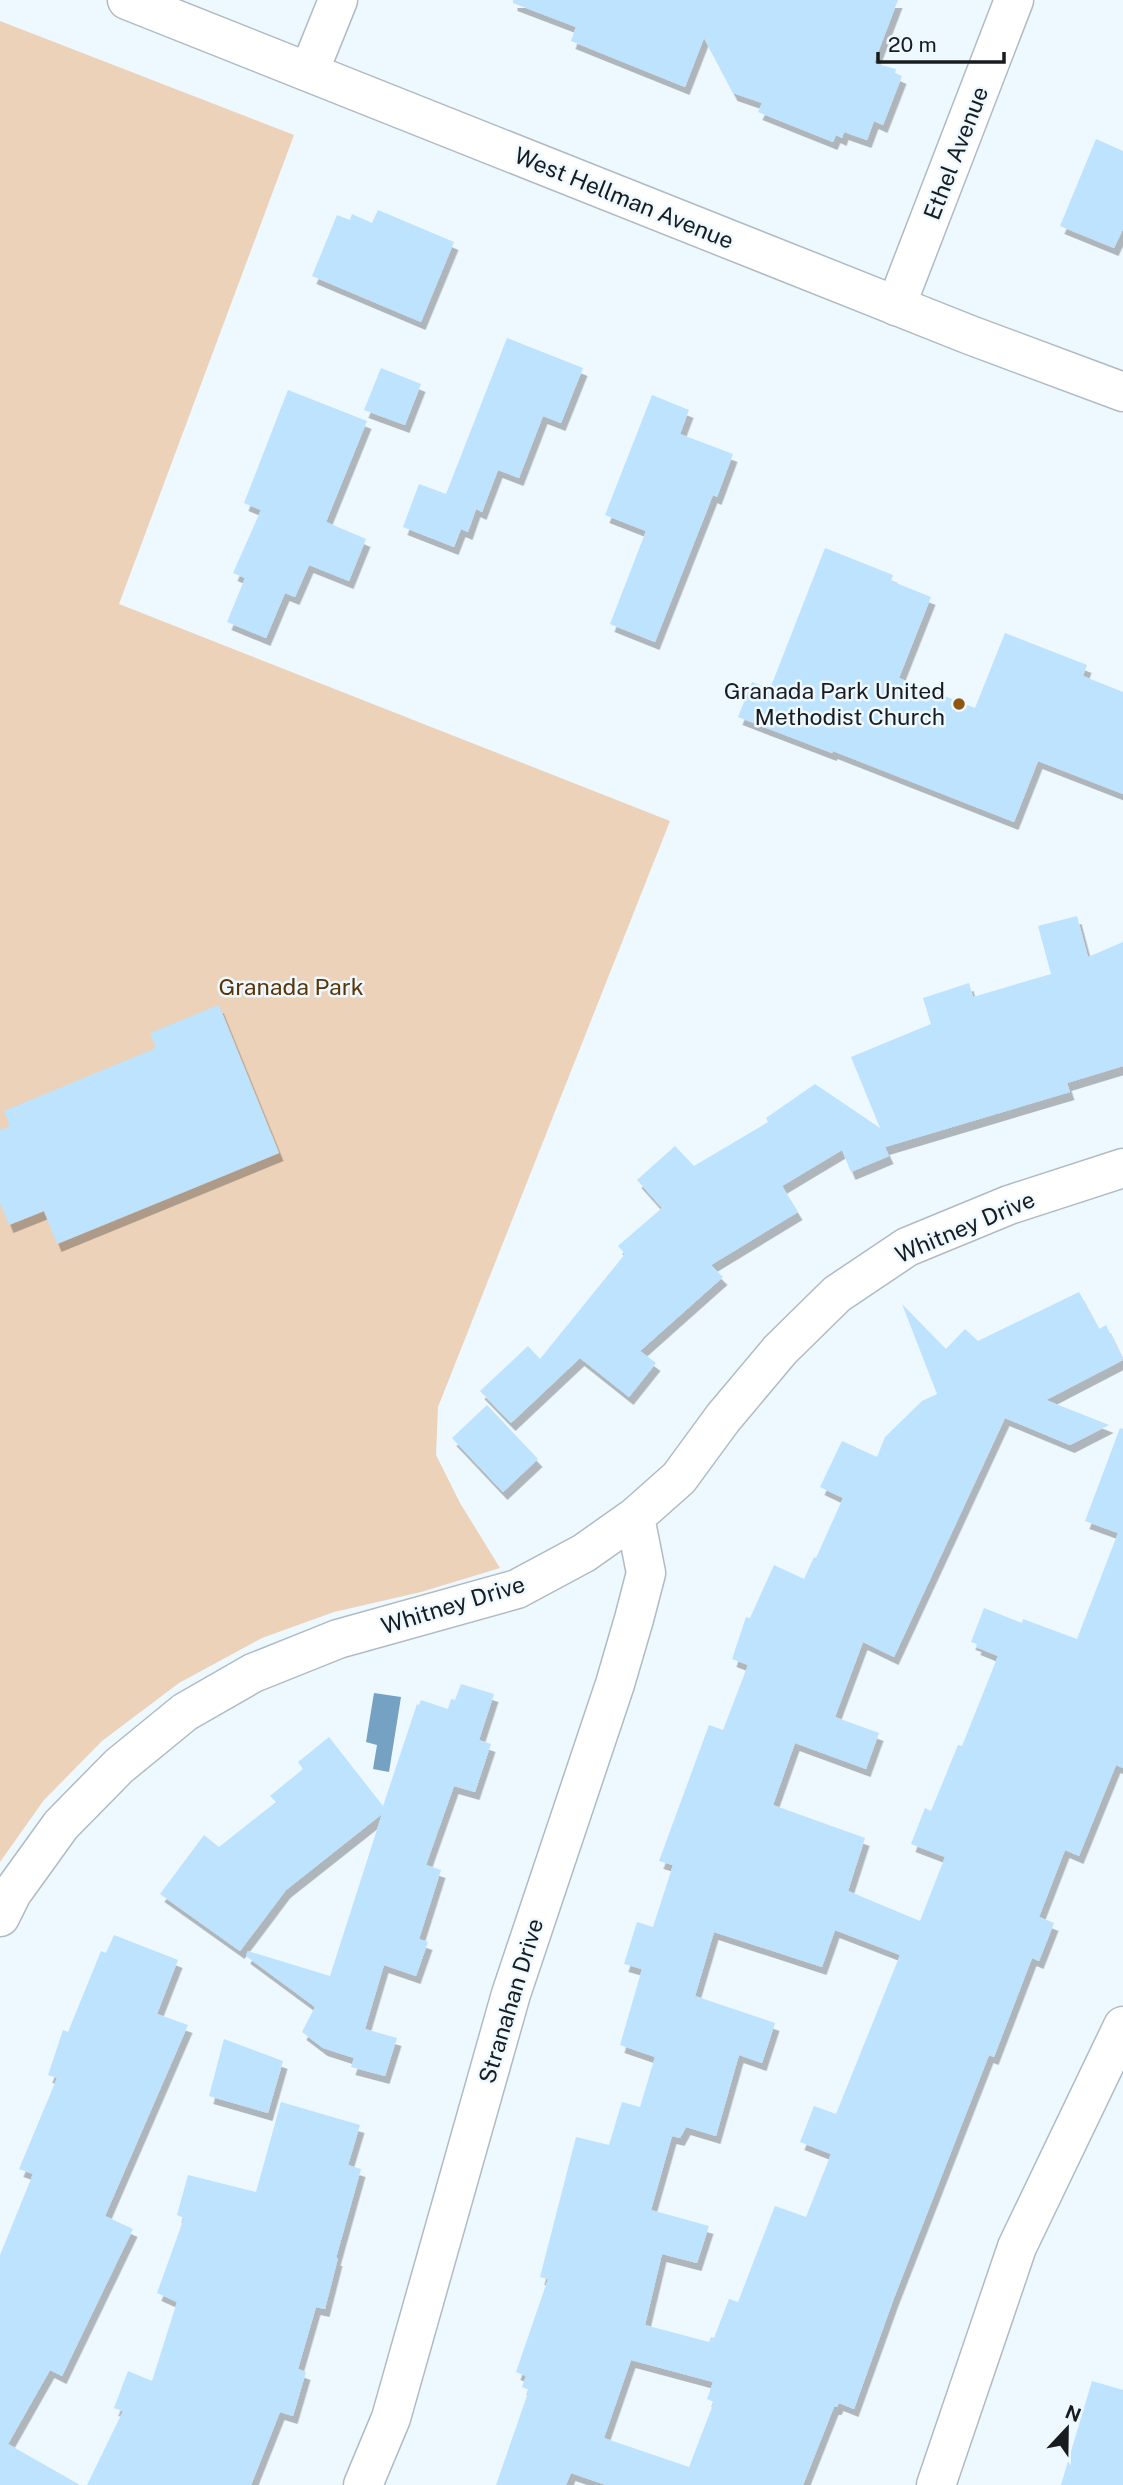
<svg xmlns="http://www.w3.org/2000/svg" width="1123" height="2485" font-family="'Public Sans',sans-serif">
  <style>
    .green { fill: #ecd2b9 }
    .water { fill: #75a1c2 }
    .building { fill: #bde3fe; fill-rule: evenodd; filter: url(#shadow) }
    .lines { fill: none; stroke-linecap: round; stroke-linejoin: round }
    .minor-casing { stroke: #b0bbc3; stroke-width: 41 }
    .tertiary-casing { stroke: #b0bbc3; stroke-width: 41 }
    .minor { stroke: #fff; stroke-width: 38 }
    .tertiary { stroke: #fff; stroke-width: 38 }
    .poi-dot { fill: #8f570f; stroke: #eef8ff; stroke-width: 2.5 }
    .labels { text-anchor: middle; stroke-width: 5; stroke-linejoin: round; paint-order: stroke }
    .street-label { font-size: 23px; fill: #181c1f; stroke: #eef8ff }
    .poi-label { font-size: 23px; fill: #181c1f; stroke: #eef8ff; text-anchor: end }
    .park-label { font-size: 23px; fill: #5a3404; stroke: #eef8ff }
  </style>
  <defs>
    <filter id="shadow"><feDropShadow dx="4.5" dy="8" stdDeviation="0" flood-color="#0004"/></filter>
  </defs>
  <rect width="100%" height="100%" fill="#eef8ff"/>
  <path class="green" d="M0 21 294 135 119 604 670 821 438 1407 436 1455 460 1503 500 1568 421 1592 334 1612 262 1638 179 1683 102 1741 44 1800 0 1862Z"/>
  <path class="water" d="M374 1693 401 1697 389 1772 373 1769 377 1745 366 1742Z"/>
  <path class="building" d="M513 0H898L874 63 896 69 895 73 902 76 883 125 874 121 867 140 844 132 842 138 836 135 833 142 758 112 762 103 733 93 704 38 685 87 571 41 576 27 513 3Z
    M1096 139 1123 151V229L1114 248 1060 226Z
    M378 210 454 242 421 322 312 276 337 215 350 220 352 214 372 223Z
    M507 338 583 368 561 423 543 416 519 478 498 470 482 512 476 509 468 532 461 529 454 547 403 527 419 484 446 494Z
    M381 368 421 384 405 425 364 410Z
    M288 390 367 421 326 522 366 539 349 581 309 565 295 597 285 593 266 638 227 622 245 578 233 573 261 510 244 503Z
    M652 395 689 410 680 434 733 454 717 497 713 495 655 642 610 624 646 531 605 515Z
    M825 548 893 575 891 581 931 597 899 678 975 708 1005 633 1087 665 1083 676 1123 692V794L1038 761 1014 822 833 751 832 753 738 717 752 682 770 689Z
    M1077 916 1088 957 1123 942V1066L1067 1083 1070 1092 885 1147 889 1156 851 1172 842 1150 782 1186 798 1212 711 1265 723 1277 640 1351 656 1363 629 1397 580 1358 511 1423 480 1391 528 1346 540 1359 625 1254 618 1246 662 1208 637 1180 675 1146 694 1166 768 1122 766 1118 815 1084 880 1128 851 1057 931 1024 923 998 969 983 973 997 1051 974 1038 926Z
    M219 1005 279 1153 57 1244 44 1211 9 1225 0 1203V1130L10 1126 4 1111 156 1048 150 1033Z
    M1079 1292 1099 1329 1106 1325 1123 1360 1046 1400 1109 1425 1070 1445 1005 1418 894 1657 863 1642 835 1717 879 1733 866 1769 795 1743 773 1805 865 1838 848 1891 920 1921 945 1857 911 1844 925 1808 931 1811 958 1745 962 1746 998 1656 976 1647 977 1644 971 1642 984 1608 1022 1623 1023 1619 1077 1639 1118 1533 1085 1521 1120 1428 1123 1429V1768L1116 1765 1079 1856 1065 1850 1039 1917 1054 1923 1039 1961 1032 1958 994 2057 989 2055 894 2298 854 2409 839 2403 837 2407H834L803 2485H606L571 2473 566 2485H496L529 2390 522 2387 526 2376 516 2372 548 2279 540 2277 576 2137 609 2145 622 2102 640 2107 655 2057 620 2045 642 1969 624 1964 637 1922 653 1927 673 1865 659 1861 709 1725 723 1730 748 1665 732 1659 746 1617 750 1618 774 1565 804 1579 814 1557 816 1558 843 1498 820 1487 842 1441 877 1457 885 1437 922 1401 937 1394 902 1304 946 1349 965 1329 978 1341ZM835 1930 900 1955 836 2114 814 2106 800 2142 831 2154 806 2217 775 2206 738 2302 729 2299 714 2338 711 2337 709 2342 645 2325 662 2254 697 2263 709 2226 651 2210 672 2136 680 2138 686 2127 716 2136 739 2055 762 2063 775 2023 695 1996 714 1932 822 1967ZM631 2360 713 2382 707 2399 714 2402 689 2467 604 2438Z
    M487 1405 538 1459 503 1492 452 1438Z
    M461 1684 494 1694 479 1740 491 1744 475 1792 454 1786 426 1865 441 1870 419 1939 428 1942 416 1976 384 1965 365 2029 397 2038 385 2076 351 2067 354 2058 323 2048 302 2032 315 2007 246 1956 248 1951 330 1976 382 1814 286 1890 240 1951 160 1894 204 1835 219 1847 276 1802 270 1796 303 1769 298 1762 329 1737 383 1806 417 1704 419 1705 421 1700 448 1709 451 1699 455 1700Z
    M114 1935 178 1960 157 2014 188 2025 105 2216 133 2229 62 2376 50 2370 8 2444 80 2485H0V2255L33 2174 19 2169 57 2078 48 2075 63 2030 68 2032 101 1951 106 1953Z
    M224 2039 283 2061 268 2113 209 2096Z
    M281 2102 360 2125 348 2165 361 2169 336 2258H338L325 2309 316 2307 298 2369 306 2372 293 2416 280 2412 251 2485H87L123 2411 114 2408 128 2371 152 2381 177 2302 157 2293 184 2218 177 2215 188 2175 256 2192Z
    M1092 2381 1123 2390V2485H1061Z"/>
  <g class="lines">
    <defs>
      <path id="minor" d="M309 72 338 0
        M896 306 1014 0
        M0 1917 12 1893 61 1825 119 1766 185 1712 253 1673 338 1639 517 1589 584 1553 635 1517 679 1478 723 1418 780 1350 837 1294 907 1247 1009 1205 1123 1168
        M363 2485 391 2418 511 1994 615 1684 634 1619 646 1573 635 1517
        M936 2485 1017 2247 1123 2026"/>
      <path id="tertiary" d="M127 0 970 335 1123 392"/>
    </defs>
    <use href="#minor" class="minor-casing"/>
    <use href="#tertiary" class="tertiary-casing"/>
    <use href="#minor" class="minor"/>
    <use href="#tertiary" class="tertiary"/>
  </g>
  <circle class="poi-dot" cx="959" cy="704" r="7"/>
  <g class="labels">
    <g class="street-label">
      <text transform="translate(956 153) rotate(-69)" y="8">Ethel Avenue</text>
      <text transform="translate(624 198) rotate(22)" y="8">West Hellman Avenue</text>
      <text transform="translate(965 1227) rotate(-23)" y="8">Whitney Drive</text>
      <text transform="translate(453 1605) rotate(-17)" y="8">Whitney Drive</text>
      <text transform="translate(511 2001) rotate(-73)" y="8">Stranahan Drive</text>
    </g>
    <g class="poi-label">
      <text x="945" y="699">Granada Park United<tspan x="945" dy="26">Methodist Church</tspan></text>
    </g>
    <g class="park-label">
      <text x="291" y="995">Granada Park</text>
    </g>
  </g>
  <g transform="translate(1067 2429) rotate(22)" stroke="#eef8ff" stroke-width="5" paint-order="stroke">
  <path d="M0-5L12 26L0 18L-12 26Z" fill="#181c1f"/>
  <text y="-10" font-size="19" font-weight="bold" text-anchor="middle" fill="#181c1f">N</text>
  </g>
  <path d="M878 52v10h126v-10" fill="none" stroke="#181c1f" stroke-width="3.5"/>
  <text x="888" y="52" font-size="21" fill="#181c1f" stroke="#eef8ff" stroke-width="5" paint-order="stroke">20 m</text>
</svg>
